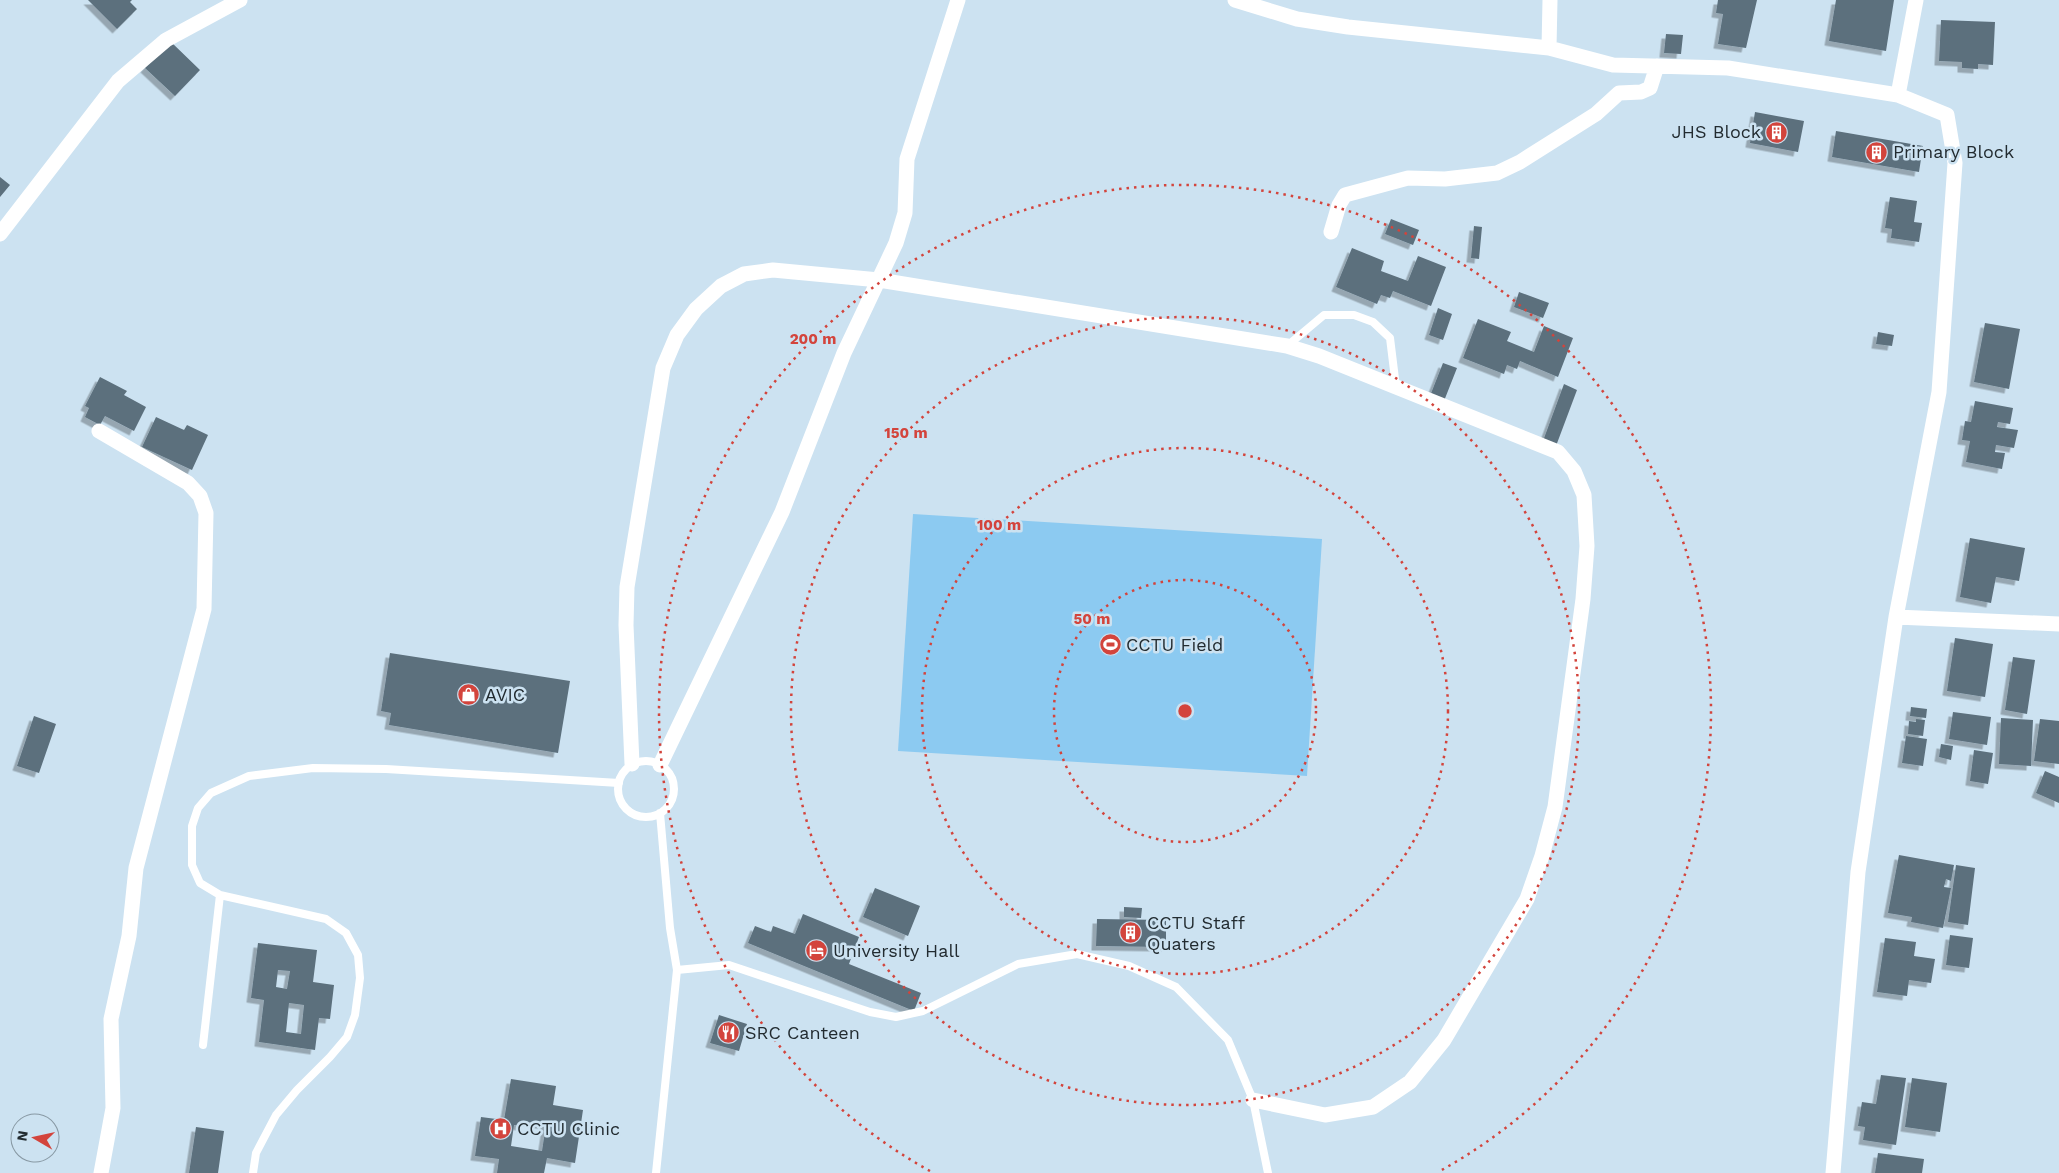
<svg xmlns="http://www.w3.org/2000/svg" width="2059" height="1173" font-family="'Work Sans',sans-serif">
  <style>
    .green { fill: #8ccaf1 }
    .building { fill: #5c707d; fill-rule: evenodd; filter: url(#shadow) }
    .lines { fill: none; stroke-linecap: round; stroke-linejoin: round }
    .lane { stroke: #fff; stroke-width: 8 }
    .street { stroke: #fff; stroke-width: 15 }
    .ring { fill: none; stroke: #d3443c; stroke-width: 2.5; stroke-dasharray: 2.5 5 }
    .labels { text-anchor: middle; stroke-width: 5; stroke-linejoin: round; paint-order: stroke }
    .poi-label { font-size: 18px; fill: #222b30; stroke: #cce2f1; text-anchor: start }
    .centre { fill: #d3443c; stroke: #cce2f1; stroke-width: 2.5 }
    .ring-label { font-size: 15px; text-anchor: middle; font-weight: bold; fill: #d3443c; stroke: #cce2f1; stroke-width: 5; stroke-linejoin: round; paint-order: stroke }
  </style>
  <defs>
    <filter id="shadow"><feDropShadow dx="-4.5" dy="4.5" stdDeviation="0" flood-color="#0004"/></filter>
  </defs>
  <rect width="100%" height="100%" fill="#cce2f1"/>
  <path class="green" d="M913 514 1322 539 1307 776 898 751Z"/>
  <path class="building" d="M88 0H132L130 2 137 9 117 29Z
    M1718 0H1757L1746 48 1718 44 1723 14 1716 13Z
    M1836 0H1894L1886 51 1829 41Z
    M1941 20 1995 22 1993 65 1978 64V69L1962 68V62L1939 61Z
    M1666 34 1683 35 1681 54 1664 53Z
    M170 41 200 70 175 96 145 68Z
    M1755 112 1804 121 1798 152 1750 143Z
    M1836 131 1923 146 1919 172 1832 157Z
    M0 177 10 185 0 197Z
    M1890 197 1917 201 1914 222 1922 223 1919 242 1891 238 1892 229 1885 228Z
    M1391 219 1419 230 1413 245 1385 234Z
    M1474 226 1482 227 1479 259 1471 258Z
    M1352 248 1384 261 1381 271 1408 281 1418 256 1446 267 1431 306 1393 291 1390 298 1381 295 1377 304 1336 287Z
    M1519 292 1549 303 1543 318 1514 307Z
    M1438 308 1452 314 1443 340 1429 335Z
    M1478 319 1511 332 1507 341 1534 352 1544 326 1573 338 1558 377 1520 361 1517 369 1507 365 1504 374 1463 358Z
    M1985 323 2020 329 2009 389 1974 382Z
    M1878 332 1894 335 1892 346 1876 344Z
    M1443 363 1457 368 1444 401 1430 396Z
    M100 377 127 391 124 395 146 407 134 431 105 416 100 425 85 417 89 408 85 406Z
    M1564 384 1577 390 1556 446 1543 441Z
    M1975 401 2013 408 2010 424 1998 422 1997 427 2018 430 2014 448 1996 445 1995 452 2005 453 2002 469 1966 462 1970 441 1962 440 1965 421 1971 422Z
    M156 417 184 430 187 425 208 435 192 470 142 447Z
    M1970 538 2025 548 2019 581 1996 577 1991 603 1960 597Z
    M1955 638 1993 644 1985 697 1947 691Z
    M390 653 570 681 558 753 389 725 391 713 381 711Z
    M2013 657 2035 660 2027 714 2005 710Z
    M1911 707 1927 709 1926 718 1910 716Z
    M1953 712 1991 717 1987 745 1949 739Z
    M34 716 56 724 39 773 17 766Z
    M2001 718 2033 720 2031 766 1999 764Z
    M1916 719 1925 720 1923 736 1908 734 1909 721 1916 722Z
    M2040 719 2059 721V764L2034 761Z
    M1906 736 1927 739 1923 766 1902 763Z
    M1941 744 1953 746 1951 760 1939 757Z
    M1974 750 1993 753 1988 784 1970 781Z
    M2045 771 2059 777V803L2036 793Z
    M1899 855 1954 865 1951 881 1946 879 1944 887 1951 888 1943 928 1911 922 1912 917 1888 913Z
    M1956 865 1975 868 1968 925 1948 922Z
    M875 888 920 906 908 936 863 917Z
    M1124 907 1142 908 1141 918 1124 917Z
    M803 914 859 937 849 964 921 993 914 1011 748 943 755 926 771 932 773 926 795 934Z
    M1097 919 1166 920V947L1096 946Z
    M1950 935 1973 938 1969 968 1946 965Z
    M1885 938 1916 942 1914 956 1935 959 1931 983 1909 980 1907 996 1877 992Z
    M258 943 317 950 313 982 334 985 330 1019 319 1018 315 1050 259 1042 264 1000 251 998ZM278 970 290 971 287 989 276 987ZM289 1003 304 1005 301 1034 286 1032Z
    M719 1015 747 1024 739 1051 710 1043Z
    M1881 1075 1906 1078 1896 1145 1863 1140 1865 1127 1858 1126 1862 1102 1876 1104Z
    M1912 1078 1947 1083 1940 1132 1905 1127Z
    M511 1079 556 1086 553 1105 583 1110 575 1163 547 1158 544 1173H497L499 1159 475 1156 481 1117 504 1120ZM523 1121 546 1125 542 1151 511 1146 514 1125 523 1126Z
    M196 1127 224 1131 218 1173H189Z
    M1878 1153 1924 1159 1922 1173H1875Z"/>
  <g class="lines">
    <path class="lane" d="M1287 346 1324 315H1354L1373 322 1390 338 1396 387
      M618 789a28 28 0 1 1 56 0a28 28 0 1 1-56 0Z
      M677 970 729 965 870 1012 896 1017 923 1011 1018 964 1077 954 1129 966 1176 987 1228 1040 1253 1100 1268 1173
      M203 1045 220 895
      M253 1173 256 1153 276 1115 297 1090 330 1057 347 1037 355 1015 360 978 358 955 346 933 326 919 220 895 200 883 192 865V826L198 808 211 793 249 776 313 768 386 769 619 783
      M656 1173 677 970 670 928 660 813"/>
    <path class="street" d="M1235 0 1297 19 1348 27 1549 48
      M1550 0 1549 48 1613 65 1728 68 1898 95 1947 115 1955 163 1939 392 1896 617 1858 872 1833 1173
      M1898 95 1916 0
      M1331 232 1339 205 1345 195 1408 178 1445 179 1497 173 1520 162 1596 114 1619 93 1641 92 1650 88 1657 66
      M0 234 118 81 166 40 240 0
      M99 431 188 483 200 496 206 513 204 609 136 868 129 936 111 1019 113 1108 101 1173
      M1896 617 2059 624
      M632 764 626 625 627 587 663 368 677 335 696 309 721 286 744 274 773 270 879 280 1287 346 1319 356 1558 452 1574 471 1584 495 1587 546 1583 599 1555 807 1542 856 1527 899 1444 1040 1410 1082 1373 1107 1325 1115 1253 1100
      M660 765 782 512 844 353 896 243 905 213 907 159 958 0"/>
  </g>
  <g class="ring">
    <circle cx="1185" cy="711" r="131"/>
    <circle cx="1185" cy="711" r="263"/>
    <circle cx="1185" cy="711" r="394"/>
    <path d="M930 1171A526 526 0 1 1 1440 1171"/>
  </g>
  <defs>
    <symbol id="building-disc" viewBox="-11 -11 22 22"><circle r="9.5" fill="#d3443c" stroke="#cce2f1"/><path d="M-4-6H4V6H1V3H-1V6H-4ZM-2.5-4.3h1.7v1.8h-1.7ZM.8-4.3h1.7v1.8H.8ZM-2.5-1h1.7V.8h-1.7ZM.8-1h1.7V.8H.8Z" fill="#fff"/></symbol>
    <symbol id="stadium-disc" viewBox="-11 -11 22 22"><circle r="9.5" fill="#d3443c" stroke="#cce2f1"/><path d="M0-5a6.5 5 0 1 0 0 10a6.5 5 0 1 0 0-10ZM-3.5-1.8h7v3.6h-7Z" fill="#fff"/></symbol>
    <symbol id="shop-disc" viewBox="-11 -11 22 22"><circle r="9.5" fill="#d3443c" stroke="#cce2f1"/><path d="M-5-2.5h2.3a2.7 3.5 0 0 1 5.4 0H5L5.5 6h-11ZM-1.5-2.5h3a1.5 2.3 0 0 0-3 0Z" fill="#fff"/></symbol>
    <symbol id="hotel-disc" viewBox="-11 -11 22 22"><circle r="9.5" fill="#d3443c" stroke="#cce2f1"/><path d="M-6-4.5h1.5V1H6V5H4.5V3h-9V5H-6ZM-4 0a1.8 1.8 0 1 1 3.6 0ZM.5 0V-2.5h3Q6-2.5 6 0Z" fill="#fff"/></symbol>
    <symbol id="restaurant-disc" viewBox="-11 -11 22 22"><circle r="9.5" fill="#d3443c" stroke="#cce2f1"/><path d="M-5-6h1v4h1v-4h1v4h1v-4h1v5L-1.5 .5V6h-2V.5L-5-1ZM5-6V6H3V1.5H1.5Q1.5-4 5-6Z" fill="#fff"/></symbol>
    <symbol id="hospital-disc" viewBox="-11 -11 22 22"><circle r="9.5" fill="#d3443c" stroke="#cce2f1"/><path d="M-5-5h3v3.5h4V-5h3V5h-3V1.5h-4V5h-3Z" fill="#fff"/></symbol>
  </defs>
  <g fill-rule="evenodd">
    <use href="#building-disc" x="1764" y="120" width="25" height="25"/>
    <use href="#building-disc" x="1864" y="140" width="25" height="25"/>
    <use href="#stadium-disc" x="1098" y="632" width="25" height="25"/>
    <use href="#shop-disc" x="456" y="682" width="25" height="25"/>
    <use href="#building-disc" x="1118" y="920" width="25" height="25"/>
    <use href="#hotel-disc" x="804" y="938" width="25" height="25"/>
    <use href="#restaurant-disc" x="716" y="1020" width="25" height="25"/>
    <use href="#hospital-disc" x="488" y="1116" width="25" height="25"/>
  </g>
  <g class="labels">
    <g class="poi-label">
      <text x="1761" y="138" text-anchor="end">JHS Block</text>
      <text x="1893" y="158">Primary Block</text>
      <text x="1126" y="651">CCTU Field</text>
      <text x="485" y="701">AVIC</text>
      <text x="1147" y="929">CCTU Staff<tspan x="1147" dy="21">Quaters</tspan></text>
      <text x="833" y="957">University Hall</text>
      <text x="745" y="1039">SRC Canteen</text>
      <text x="517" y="1135">CCTU Clinic</text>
    </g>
  </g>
  <circle cx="1185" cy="711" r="8" class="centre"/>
  <g class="ring-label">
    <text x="813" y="344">200 m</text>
    <text x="906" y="438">150 m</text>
    <text x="999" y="530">100 m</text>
    <text x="1092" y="624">50 m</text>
  </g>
  <g transform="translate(35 1138) rotate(279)"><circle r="24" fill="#cce2f1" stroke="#8899a4"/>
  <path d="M0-4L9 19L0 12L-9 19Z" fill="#d3443c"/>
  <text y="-8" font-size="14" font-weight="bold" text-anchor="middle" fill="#222b30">N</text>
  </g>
</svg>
